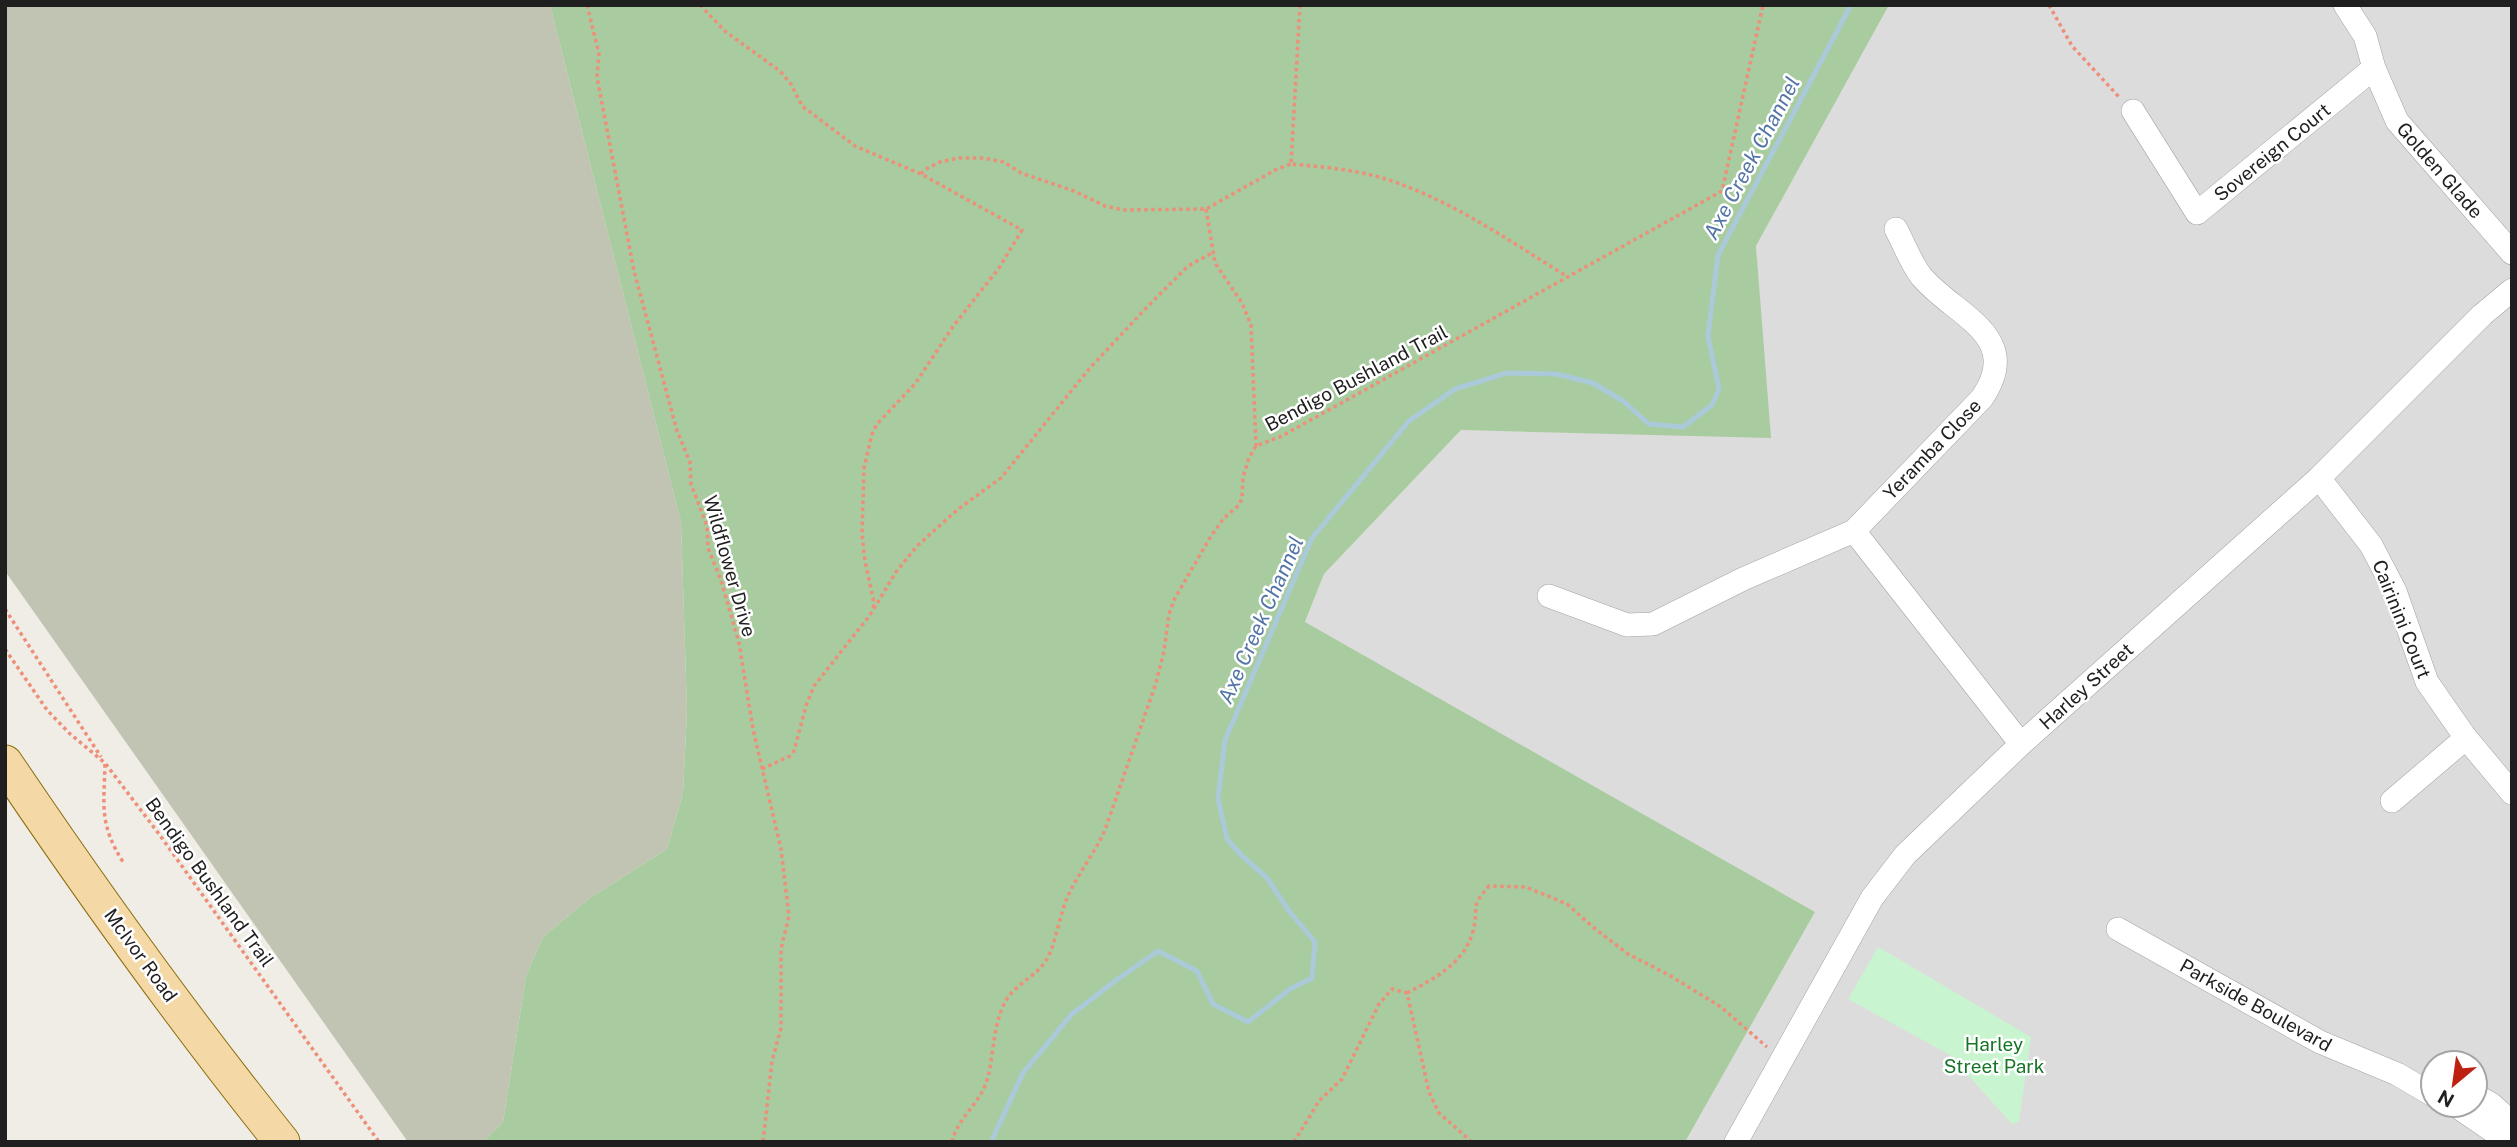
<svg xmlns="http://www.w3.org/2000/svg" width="2517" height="1147" font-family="'Public Sans',sans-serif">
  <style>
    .residential { fill: #dddcdc; fill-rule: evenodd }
    .construction { fill: #c1c3b3 }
    .forest { fill: #a8cb9f }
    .park { fill: #c8f5cf }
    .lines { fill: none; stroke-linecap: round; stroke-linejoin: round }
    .stream { stroke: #abcad9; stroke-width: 5 }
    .minor-casing { stroke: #a3a3a3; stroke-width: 24 }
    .primary-casing { stroke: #8d6e0e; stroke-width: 37 }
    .path { stroke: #ed8f79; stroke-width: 3.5; stroke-dasharray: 3.5 3.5; stroke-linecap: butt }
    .minor { stroke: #fff; stroke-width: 23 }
    .primary { stroke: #f4d9a7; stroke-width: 35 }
    .labels { text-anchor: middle; stroke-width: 5; stroke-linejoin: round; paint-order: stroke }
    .street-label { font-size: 19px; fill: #1f1f1f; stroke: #fff }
    .park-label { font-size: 19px; fill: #167526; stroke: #fff }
    .water-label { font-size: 21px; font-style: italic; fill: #5476a7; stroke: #fff }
  </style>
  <rect width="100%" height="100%" fill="#efede6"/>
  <path class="residential" d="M1889 5H2512V1142H1685L1815 912 1305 623 1324 574 1461 430 1770 437 1756 246ZM2433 1063H2475V1105H2433Z"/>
  <path class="construction" d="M5 5H550L681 522 687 711 683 793 667 849 590 898 543 937 526 976 503 1122 483 1142H408L5 571Z"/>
  <path class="forest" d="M550 5H1889L1756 246 1771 438 1461 430 1324 574 1305 622 1815 912 1685 1142H483L503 1122 526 976 543 937 590 898 667 849 683 793 687 711 681 522Z"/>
  <path class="park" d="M1878 947 2031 1037 2019 1121 2012 1124 1950 1055 1848 999Z"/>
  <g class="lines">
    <path class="stream" d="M991 1142 1023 1073 1072 1014 1115 981 1158 951 1197 971 1213 1004 1248 1022 1290 989 1312 978 1315 942 1289 911 1267 878 1242 856 1227 839 1218 798 1225 740 1312 538 1409 421 1455 389 1507 373 1556 374 1593 383 1623 401 1649 424 1683 427 1712 405 1719 389 1708 336 1718 255 1851 5"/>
    <defs>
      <path id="minor" d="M2345 5 2365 36 2374 68 2397 121 2512 253
        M2133 111 2197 213 2374 68
        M1896 229C1904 244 1911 263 1921 276 1954 316 2025 335 1982 398L1854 531 2021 744
        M2319 478 2371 545 2395 591 2427 682 2466 738 2512 793
        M1549 596 1627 625 1653 624 1743 579 1854 531
        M2392 801 2466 738
        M2118 929 2320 1042 2397 1074 2433 1095
        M2475 1095 2491 1104 2512 1123
        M2455 1105 2509 1142
        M1736 1142 1872 898 1905 855 2021 744 2319 478 2482 315 2512 290"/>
      <path id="primary" d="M5 763C92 892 184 1020 282 1142"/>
    </defs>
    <use href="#minor" class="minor-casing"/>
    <use href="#primary" class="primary-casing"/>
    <path class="path" d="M587 5 599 54 597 77 634 271 677 431 690 462 691 484 707 526 708 548 721 580 739 643 753 729 781 849 789 916 781 949V1028L772 1061 763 1142
      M700 5 726 32 780 71 791 84 802 106 855 146 921 174 1022 230 999 268 954 325 915 384 877 424 872 434 864 468 862 534 865 561 874 603 873 609
      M1300 5 1291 164C1325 167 1360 170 1392 181 1456 203 1511 242 1568 277
      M2049 5 2072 46 2120 98
      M921 174 924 170 940 162 959 158H983L1004 162 1021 173 1074 191 1105 206 1123 210 1206 209 1277 169 1291 164
      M1206 209 1215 263 1242 303 1251 325 1256 446
      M5 609 101 757
      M5 649 47 710 69 733 105 763 159 834 379 1142
      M105 764C104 806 99 824 123 862
      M762 769 790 756 794 751 806 706 814 686 870 615 896 572 917 546 957 510 1001 478 1089 369 1147 307 1188 266 1212 253
      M1407 993C1435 978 1464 964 1473 931 1480 906 1468 910 1489 886L1526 887 1567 904 1594 928 1628 954 1669 975 1721 1007 1767 1047
      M952 1142C957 1121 972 1110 982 1092 995 1069 990 1033 1004 1004 1013 985 1034 978 1045 962 1056 946 1059 915 1068 896 1078 873 1095 853 1105 830L1156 683 1164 651 1169 614 1175 598 1211 536 1224 518 1239 505 1242 498 1243 477 1249 458 1256 446 1282 436 1722 191 1763 5
      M1294 1142 1319 1101 1342 1079 1379 1004 1392 989 1407 993 1429 1092 1439 1113 1472 1142"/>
    <use href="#minor" class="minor"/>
    <use href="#primary" class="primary"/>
  </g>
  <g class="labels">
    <g class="street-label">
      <text transform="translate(2272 152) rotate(-39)" y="7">Sovereign Court</text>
      <text transform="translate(2440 170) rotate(49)" y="7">Golden Glade</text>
      <text transform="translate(1356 378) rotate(-28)" y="7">Bendigo Bushland Trail</text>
      <text transform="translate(1932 449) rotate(-46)" y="7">Yeramba Close</text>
      <text transform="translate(730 566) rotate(74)" y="7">Wildflower Drive</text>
      <text transform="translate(2402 619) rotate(68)" y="7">Cairinini Court</text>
      <text transform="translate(2086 686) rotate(-42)" y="7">Harley Street</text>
      <text transform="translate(210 882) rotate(54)" y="7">Bendigo Bushland Trail</text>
      <text transform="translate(141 955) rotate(54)" y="7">McIvor Road</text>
      <text transform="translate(2256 1005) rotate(29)" y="7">Parkside Boulevard</text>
    </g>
    <g class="park-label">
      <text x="1994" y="1051">Harley<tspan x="1994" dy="22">Street Park</tspan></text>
    </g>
    <g class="water-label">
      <text transform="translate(1752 158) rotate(-62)" y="7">Axe Creek Channel</text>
      <text transform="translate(1261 620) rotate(-66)" y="7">Axe Creek Channel</text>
    </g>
  </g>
  <rect width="2517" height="1147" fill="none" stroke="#1f1f1f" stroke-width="14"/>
  <g transform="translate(2454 1084) rotate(209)"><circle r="33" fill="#ffffff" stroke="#a5a5a5" stroke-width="2"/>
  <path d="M0-5L12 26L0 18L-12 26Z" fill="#bc2112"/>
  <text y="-10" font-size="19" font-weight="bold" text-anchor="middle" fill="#1f1f1f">N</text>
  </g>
</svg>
